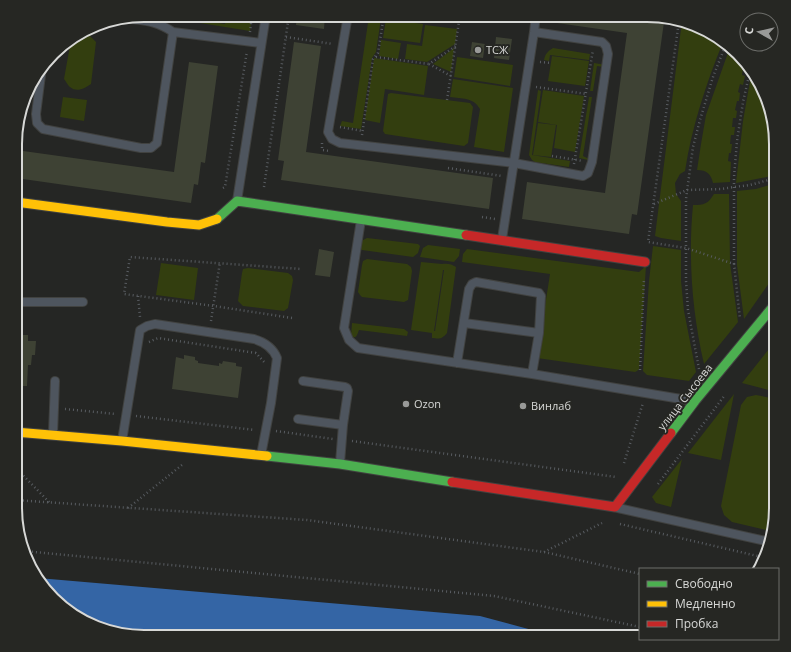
<svg xmlns="http://www.w3.org/2000/svg" width="791" height="652" font-family="'Open Sans',sans-serif">
  <style>
    .green { fill: #333e0f; fill-rule: evenodd }
    .water { fill: #3465a5 }
    .building { fill: #3e4234 }
    .lines { fill: none; stroke-linecap: round; stroke-linejoin: round }
    .lane-casing { stroke: #414240; stroke-width: 10 }
    .fast-casing { stroke: #414240; stroke-width: 11 }
    .slow-casing { stroke: #414240; stroke-width: 11 }
    .jam-casing { stroke: #414240; stroke-width: 11 }
    .path { stroke: #585c61; stroke-width: 2.5; stroke-dasharray: 1 3; stroke-linecap: butt }
    .lane { stroke: #4e555e; stroke-width: 8 }
    .fast { stroke: #4caf50; stroke-width: 9 }
    .slow { stroke: #ffc107; stroke-width: 9 }
    .jam { stroke: #c62828; stroke-width: 9 }
    .poi-dot { fill: #999a98; stroke: #262723; stroke-width: 1.5 }
    .labels { text-anchor: middle; stroke-width: 4; stroke-linejoin: round; paint-order: stroke }
    .poi-label { font-size: 11px; fill: #d7d8d6; stroke: #262723; text-anchor: start }
    .street-label { font-size: 11px; fill: #d7d8d6; stroke: #262723 }
    .rim { fill: none; stroke: #d7d8d6; stroke-width: 2 }
  </style>
  <rect width="100%" height="100%" fill="#252624"/>
  <path class="green" d="M226 15H252L250 31 200 23V20L225 24Z
    M369 16 381 18 376 52 372 58 361 129 340 126 342 121 353 123Z
    M386 19 423 24 420 43 383 38Z
    M682 21 697 25 723 42C706 84 692 126 685 171L680 174 675 183 676 194 681 201V241L661 238 655 236Z
    M425 25 457 29 455 44 427 62 405 59 407 44 422 46Z
    M82 33 89 35 96 42 91 84C85 88 77 93 70 87 68 86 66 81 64 79L71 40Z
    M381 40 401 43 398 59 379 56Z
    M730 47 738 53 747 65 746 68H743L742 75 745 76 743 85 740 84 738 92 740 93 739 101H737L735 110 737 111 736 118H733L732 127H735L734 135H731L730 144H732L731 153H729L728 161 731 162 730 182 713 183C711 174 707 170 697 170L701 144 706 115Z
    M454 48 451 72 433 64Z
    M553 48 590 54 589 60 550 55 549 61 544 60C545 54 548 51 553 48Z
    M552 56 589 61 585 86 548 81Z
    M457 57 513 65 510 86 454 77Z
    M374 58 428 66 424 95 385 89 380 123 365 120Z
    M594 63 606 65 603 67 597 66 593 91H590Z
    M752 73 766 94 776 144V173L767 177 736 183 743 121 750 81Z
    M453 79 513 88 504 152 474 147 480 109C473 97 462 99 450 97Z
    M538 90 541 91 532 155 570 161 569 167 535 162 532 160 529 155Z
    M543 90 584 96 575 152 554 148 557 125 538 122Z
    M391 93 470 103 473 107 468 143 464 146 385 134 383 131 388 94Z
    M63 97 87 100 84 121 60 117Z
    M589 97H592L583 156 589 159 588 160 579 158Z
    M538 123 556 125 551 157 533 155Z
    M776 183V273L744 319 737 265V191L756 189Z
    M714 194H729L730 263 738 322 704 364C692 312 688 258 693 205 704 205 708 204 714 194Z
    M367 238 418 244 420 246 418 253 413 257 362 250 359 248 361 241Z
    M428 245 460 249 459 256 454 262 420 257 423 248Z
    M653 246 681 250V281L684 311 696 372 689 381 647 375 643 371 649 281Z
    M467 249 639 272 646 266 639 369 637 371 635 372 537 358 550 274 462 262 463 254Z
    M367 259 407 264 411 267 412 271 408 300 404 302 362 297 360 295 358 292 362 265 363 261Z
    M421 262 442 264C447 263 452 264 456 267L447 333C442 339 440 339 432 338V333L411 330ZM443 270H444L435 331H434Z
    M161 263 198 268 194 300 156 295Z
    M248 268 288 273 292 276 293 280 288 308 284 311 243 306 238 301 242 273 243 269Z
    M352 323 404 329 408 332 407 336 359 330C357 334 357 340 351 336Z
    M776 340V392L742 383Z
    M734 394 721 460 688 453Z
    M756 395 776 399V517L773 531H770L732 522 724 515 721 506 741 405 747 397Z
    M682 459 671 507 656 503 652 497Z"/>
  <path class="water" d="M38 578 480 616 558 637H135L94 627 53 599Z"/>
  <path class="building" d="M200 15H224L223 22 199 19Z
    M297 15H325L324 29 296 25Z
    M551 15H656L659 16V21L664 22 637 215 632 214 629 234 522 219 527 182 605 193 627 33 550 22Z
    M496 37 512 39 509 60 494 58Z
    M294 42 321 46 306 152 493 178 489 209 281 180 284 161 278 160Z
    M472 42 485 44 483 58 470 56Z
    M189 62 218 66 205 163 201 162 198 185 194 184 191 203 16 178V150L174 172Z
    M319 249 334 252 330 277 315 275Z
    M16 335H28V341H36L35 355H32L31 365H28L27 386H16Z
    M184 355 195 357V360L198 361V363L219 366V363L222 364 223 361 236 363V366L242 367 238 398 172 389 176 357 184 359Z"/>
  <g class="lines">
    <defs>
      <path id="lane" d="M348 15 328 132 332 139 340 143 514 163 583 176 588 173 592 162 608 54 606 46 602 42 534 32
        M524 15 536 17
        M124 18C144 21 155 20 173 32L261 43
        M42 67 36 114 37 123 43 129 141 148H151L157 143 173 32
        M237 201 266 15
        M361 220 344 328 349 340 358 348 532 374 693 401
        M502 239 534 32 536 15
        M16 302H83
        M464 323 539 333
        M457 363 469 289 472 284 476 282 539 293 541 296 539 333 532 374
        M303 381 345 387 347 388 348 391 343 425 340 463
        M298 419 343 425
        M53 434 55 381
        M122 441 140 330 147 326 155 324 254 339C264 342 273 348 277 358L271 403 261 455
        M618 508 770 542"/>
      <path id="fast" d="M217 219 237 201 466 235
        M671 433 695 401 776 303
        M267 456 340 464 452 482"/>
      <path id="slow" d="M16 202 167 222 199 225 217 219
        M15 432 122 441 267 456"/>
      <path id="jam" d="M466 235 645 262
        M452 482 615 507 671 433"/>
    </defs>
    <use href="#lane" class="lane-casing"/>
    <use href="#fast" class="fast-casing"/>
    <use href="#slow" class="slow-casing"/>
    <use href="#jam" class="jam-casing"/>
    <path class="path" d="M679 21 648 242 686 248 734 264 740 319
      M250 32 252 15
      M286 37 333 44
      M376 57 429 64
      M540 62 551 63
      M451 76 429 64 456 46
      M536 87 587 94
      M447 100 460 15
      M340 127 363 131
      M362 135 373 59 378 53 384 15
      M322 143V150L330 151
      M552 156 583 161
      M574 164 593 50
      M448 168 502 176
      M264 187 289 15
      M223 188 225 187 247 51
      M654 204 687 190 721 189 734 187 750 185 776 178
      M482 217 495 219
      M734 264V177L737 141 743 102 750 71
      M770 286 776 279
      M138 296 140 317
      M292 318 214 306 124 294 130 257 301 269
      M211 321 220 262
      M149 342 158 338 256 353 265 363
      M699 369 688 310 686 281V199L693 147 700 120 713 77 726 44
      M640 370 644 279
      M65 409 116 414
      M136 416 255 430
      M276 431 333 439
      M352 441 616 477
      M624 463 643 403
      M15 467 50 503
      M658 484 725 395
      M15 500 307 520 544 552 640 574
      M128 508 182 465
      M620 524 766 558
      M24 551 494 596 640 627
      M544 552 602 523"/>
    <use href="#lane" class="lane"/>
    <use href="#fast" class="fast"/>
    <use href="#slow" class="slow"/>
    <use href="#jam" class="jam"/>
  </g>
  <g class="poi-dot">
    <circle cx="478" cy="50" r="4"/>
    <circle cx="406" cy="404" r="4"/>
    <circle cx="523" cy="406" r="4"/>
  </g>
  <g class="labels">
    <g class="poi-label">
      <text x="486" y="54">ТСЖ</text>
      <text x="414" y="408">Ozon</text>
      <text x="531" y="410">Винлаб</text>
    </g>
    <g class="street-label">
      <text transform="translate(685 397) rotate(-52)" y="4">улица Сысоева</text>
    </g>
  </g>
  <path d="M0 0H791V652H0ZM144 22H647A122 122 0 0 1 769 144V508A122 122 0 0 1 647 630H144A122 122 0 0 1 22 508V144A122 122 0 0 1 144 22Z" fill="#262723" fill-rule="evenodd"/>
  <path class="rim" d="M144 22H647A122 122 0 0 1 769 144V508A122 122 0 0 1 647 630H144A122 122 0 0 1 22 508V144A122 122 0 0 1 144 22Z"/>
  <rect x="639" y="568" width="140" height="72" fill="#262723" stroke="#6d6e6b"/>
  <rect x="647" y="581" width="20" height="6" fill="#4caf50" stroke="#6d6e6b"/>
  <text x="675" y="588" font-size="12" fill="#d7d8d6">Свободно</text>
  <rect x="647" y="601" width="20" height="6" fill="#ffc107" stroke="#6d6e6b"/>
  <text x="675" y="608" font-size="12" fill="#d7d8d6">Медленно</text>
  <rect x="647" y="621" width="20" height="6" fill="#c62828" stroke="#6d6e6b"/>
  <text x="675" y="628" font-size="12" fill="#d7d8d6">Пробка</text>
  <g transform="translate(759 32) rotate(278)"><circle r="19" fill="#262723" stroke="#6d6e6b"/>
  <path d="M0-3L7 15L0 10L-7 15Z" fill="#999a98"/>
  <text y="-6" font-size="11" font-weight="bold" text-anchor="middle" fill="#d7d8d6">С</text>
  </g>
</svg>
